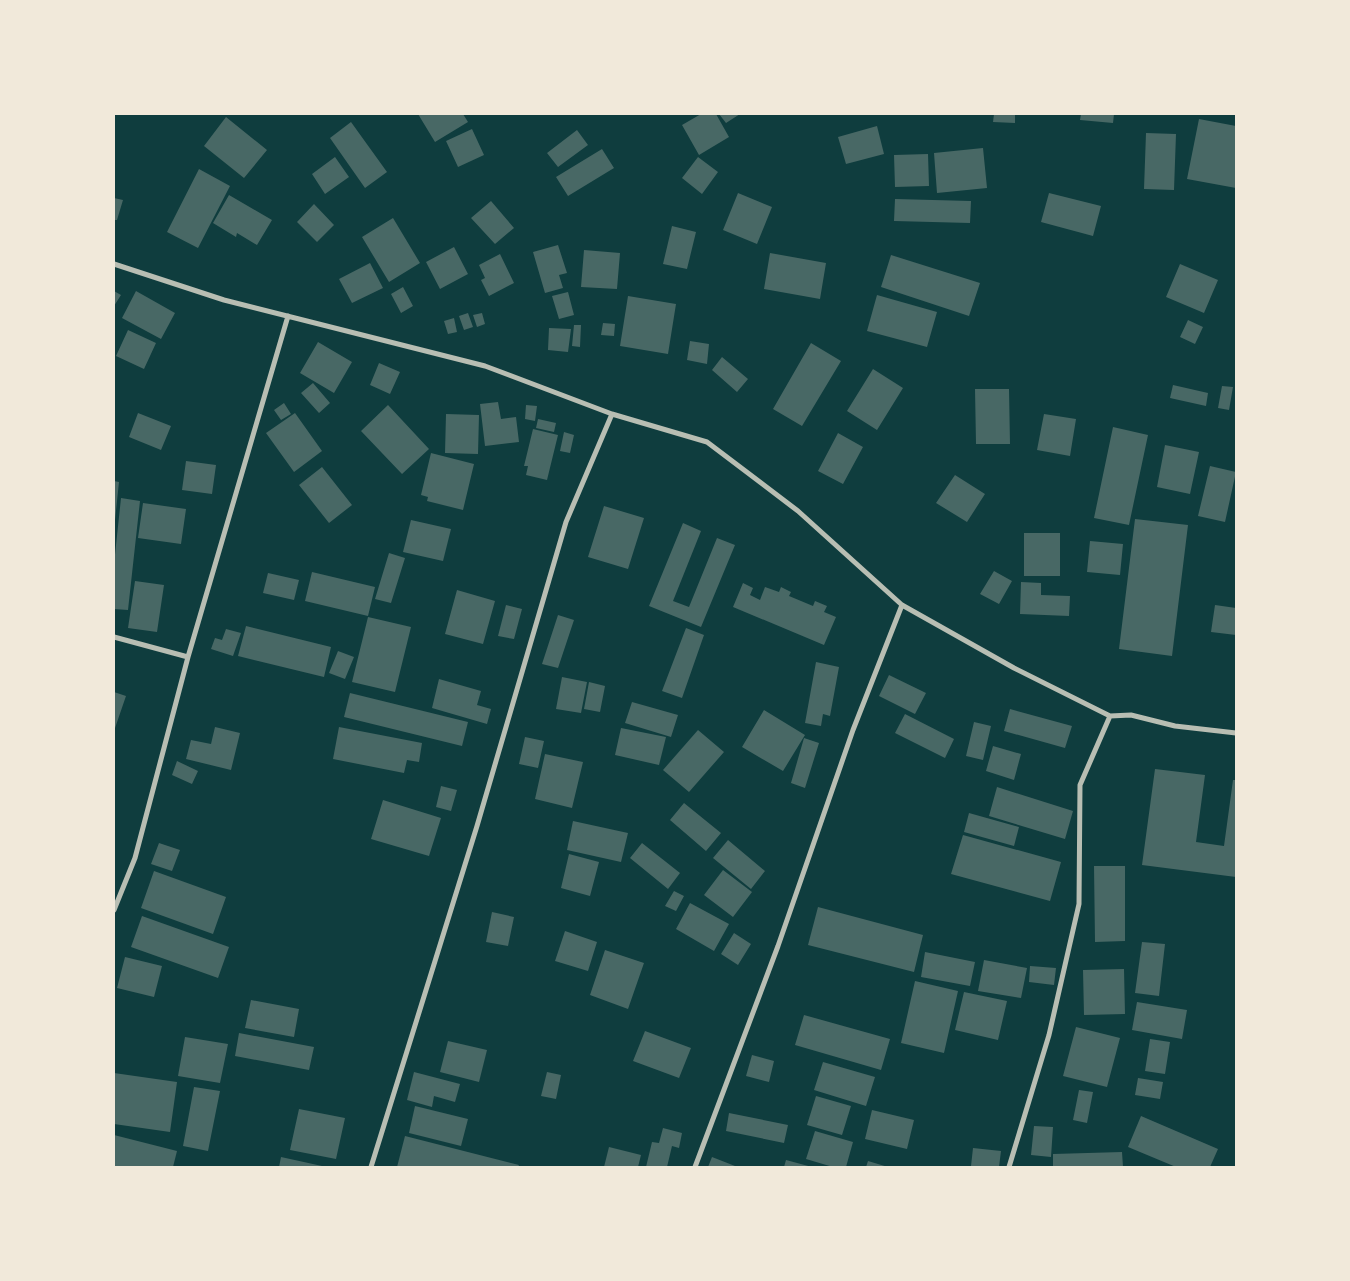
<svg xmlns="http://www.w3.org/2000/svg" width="1350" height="1281" font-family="'Nunito Sans',sans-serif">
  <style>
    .building { fill: #486865 }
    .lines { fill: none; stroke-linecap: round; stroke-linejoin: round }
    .minor { stroke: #b8beb3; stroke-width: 5 }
  </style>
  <rect width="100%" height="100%" fill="#0f3d3e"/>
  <path class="building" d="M418 114H463L468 122 435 142Z
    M701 114H716L729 137 699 155 682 125Z
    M719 114H740L726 123Z
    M994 114H1015V123L993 122Z
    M1081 114H1114L1113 123 1080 120Z
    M226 117 267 150 244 178 204 146Z
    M1199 119 1236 126V188L1187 179Z
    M351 122 387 172 365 188 330 138Z
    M877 126 884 154 846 164 838 137Z
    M472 129 484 155 458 167 446 141Z
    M577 130 588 145 558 167 547 153Z
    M1146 133 1176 134 1174 190 1144 189Z
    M983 148 987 188 937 193 934 153Z
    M602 149 614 168 568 196 556 177Z
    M928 154 929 186 895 187 894 155Z
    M335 157 349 177 325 194 312 174Z
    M698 157 718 172 702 194 682 178Z
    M199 169 230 186 198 248 167 232Z
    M738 193 772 207 757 244 723 230Z
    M1049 193 1101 206 1093 236 1041 222Z
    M229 195 272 220 257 245 237 233 236 237 213 223Z
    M114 198 123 200 117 220H114Z
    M895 199 971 201 970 223 894 221Z
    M491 201 514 228 495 244 471 218Z
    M314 204 334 225 317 242 297 222Z
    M393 218 420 263 389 282 362 237Z
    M672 226 696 232 687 269 663 264Z
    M558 245 567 273 559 275 563 288 545 293 533 252Z
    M454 247 468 274 440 289 426 262Z
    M584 250 620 253 617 289 581 287Z
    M770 253 826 263 820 299 764 289Z
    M500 254 514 283 489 296 481 280 485 278 479 265Z
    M891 255 980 283 969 316 881 287Z
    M370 263 383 288 352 303 339 279Z
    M1180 264 1218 280 1204 313 1166 297Z
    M403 287 413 306 401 313 391 294Z
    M114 291 121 295 114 306Z
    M136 291 175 313 161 339 122 318Z
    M568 292 574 315 559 319 552 296Z
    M877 295 937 312 927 347 867 331Z
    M628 296 676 304 668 354 620 346Z
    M468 313 473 327 464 330 459 316Z
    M482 313 485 324 477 327 473 315Z
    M454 318 457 332 448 334 444 321Z
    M1188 320 1203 327 1195 344 1180 337Z
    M603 323 615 324 614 336 601 335Z
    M574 325H581L580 347 572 346Z
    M549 328 571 329 568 352 548 350Z
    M128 330 156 343 144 369 116 356Z
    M690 341 709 344 707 364 687 360Z
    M318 342 352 362 334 393 300 373Z
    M811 343 841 361 802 426 773 409Z
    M722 357 748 379 737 392 712 370Z
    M379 363 400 372 390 394 370 385Z
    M873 369 903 388 877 430 847 411Z
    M313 383 330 403 319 413 301 393Z
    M1173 385 1208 393 1206 406 1170 398Z
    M1222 386 1233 387 1229 410 1218 408Z
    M975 389H1009L1010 444H976Z
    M498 402 501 419 516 417 519 442 485 446 480 404Z
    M284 403 291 414 281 420 274 410Z
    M388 405 429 449 402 474 361 431Z
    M526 405 537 406 535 421 525 419Z
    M138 413 171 426 161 450 129 437Z
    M295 413 322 451 294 472 266 433Z
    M446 414 479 415 478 454 445 453Z
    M1044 414 1076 419 1070 456 1037 450Z
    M538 419 556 423 554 432 536 428Z
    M1113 427 1148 435 1129 525 1094 518Z
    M533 429 558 435 547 480 526 475 528 466H524Z
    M564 432 574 435 570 453 560 451Z
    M838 433 863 447 843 484 818 471Z
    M1165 445 1199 452 1190 494 1157 487Z
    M431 453 474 464 463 510 427 501 428 497 421 495Z
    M186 461 216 465 212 494 182 490Z
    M1210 466 1236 472 1225 522 1198 516Z
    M322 467 352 505 329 523 299 485Z
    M955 475 985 494 967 522 936 503Z
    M114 481 119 482 115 520H114Z
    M121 498 140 501 128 610 114 609V564Z
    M143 503 186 509 181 544 138 538Z
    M604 506 644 518 628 569 588 557Z
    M1135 519 1188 525 1172 656 1119 649Z
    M411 520 451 529 443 561 403 552Z
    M683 523 701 531 673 601 689 607 717 538 735 545 701 627 649 606Z
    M1024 533H1060V576H1024Z
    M1090 541 1123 544 1120 575 1087 572Z
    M389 553 405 558 391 603 375 599Z
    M994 571 1012 581 999 604 980 594Z
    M312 572 375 587 368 616 305 601Z
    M268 573 299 580 294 600 263 593Z
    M135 581 164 585 157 632 128 628Z
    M1021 582 1041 583V595L1070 596 1069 616 1020 614Z
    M743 583 753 588 750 595 760 600 765 587 779 592 781 587 791 592 789 596 813 606 815 601 827 606 824 612 836 617 824 645 733 607Z
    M457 590 495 601 483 644 445 634Z
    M506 605 522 609 514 639 498 636Z
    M1215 605 1236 608V635L1211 632Z
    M558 615 574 620 558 668 542 664Z
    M368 617 411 627 395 692 352 682Z
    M246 626 331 647 324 677 238 656Z
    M686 628 704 635 682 698 662 691Z
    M226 629 241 633 233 656 211 649 215 638 222 640Z
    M338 651 354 657 345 679 329 673Z
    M816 662 839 667 830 716 823 714 821 726 805 723Z
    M889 675 926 693 915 714 879 696Z
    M562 677 587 682 581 713 556 709Z
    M439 679 481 691 477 705 491 709 487 724 432 708Z
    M589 682 605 686 600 712 584 709Z
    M114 692 126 696 114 731Z
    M350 693 468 722 462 746 344 717Z
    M632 702 678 715 671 737 625 723Z
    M1010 709 1072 726 1065 748 1004 731Z
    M764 710 805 735 783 771 742 747Z
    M905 714 954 739 945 758 895 733Z
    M974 722 991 726 983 760 966 756Z
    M215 727 240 733 231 770 186 759 191 740 211 744Z
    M339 727 422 743 419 762 407 760 404 773 333 759Z
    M621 728 666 737 659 765 615 755Z
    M698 730 724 752 689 792 663 770Z
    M525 737 544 741 538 768 519 764Z
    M804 738 819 743 805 788 791 783Z
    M993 746 1021 754 1014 780 986 771Z
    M545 754 583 762 572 808 535 799Z
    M177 761 198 771 192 784 172 775Z
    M1155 769 1205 775 1196 842 1224 846 1233 780H1236V877L1142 865Z
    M441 786 457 790 451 811 436 807Z
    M997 787 1073 811 1065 839 989 816Z
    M383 800 441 818 429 856 371 839Z
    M684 803 721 833 706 851 670 820Z
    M969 813 1019 827 1014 846 964 832Z
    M573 821 628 833 621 862 567 850Z
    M963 835 1061 862 1050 901 951 874Z
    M728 840 765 871 751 889 713 858Z
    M159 843 180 850 172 871 151 864Z
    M642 843 680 873 668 889 630 858Z
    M569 854 599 862 590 896 561 888Z
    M1094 866H1125V941L1095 942Z
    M723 870 752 892 733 917 704 895Z
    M154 871 226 897 213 934 141 908Z
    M674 891 684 896 676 911 665 906Z
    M690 903 729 924 714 951 676 929Z
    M818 907 923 935 914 972 808 945Z
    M492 912 514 917 508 946 486 942Z
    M142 916 229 947 218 978 131 947Z
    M565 931 597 942 588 971 555 961Z
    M734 933 751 944 738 965 721 954Z
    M1142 942 1165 944 1159 996 1135 993Z
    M605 950 644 963 628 1009 590 995Z
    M925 952 975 962 970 986 921 977Z
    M125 957 162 966 154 997 117 988Z
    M984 960 1027 968 1021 998 978 991Z
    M1030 966 1056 968 1054 985 1029 982Z
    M1124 969 1125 1014 1084 1015 1083 970Z
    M915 981 958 991 944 1053 901 1043Z
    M964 992 1007 1001 998 1040 955 1030Z
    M251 1000 299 1009 294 1037 245 1028Z
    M1137 1002 1187 1010 1182 1039 1132 1030Z
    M804 1015 890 1039 881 1070 795 1045Z
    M1076 1027 1120 1038 1107 1087 1063 1076Z
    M645 1031 691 1048 679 1078 633 1061Z
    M239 1033 314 1047 309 1070 235 1056Z
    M185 1037 228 1044 220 1083 178 1076Z
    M1150 1039 1170 1042 1165 1074 1145 1071Z
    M448 1041 487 1050 479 1082 440 1072Z
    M752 1055 774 1061 769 1082 746 1076Z
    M823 1062 875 1077 866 1106 814 1090Z
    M414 1072 460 1084 455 1102 434 1096 432 1107 407 1100Z
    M547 1072 561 1075 556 1099 541 1096Z
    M114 1073 177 1082 170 1132 114 1124Z
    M1138 1078 1163 1082 1160 1099 1135 1095Z
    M194 1087 220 1091 208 1151 183 1146Z
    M1079 1090 1093 1092 1087 1123 1073 1120Z
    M816 1096 851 1106 842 1135 807 1125Z
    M415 1106 468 1119 461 1146 409 1133Z
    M299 1109 345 1118 336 1159 290 1150Z
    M872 1110 914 1120 907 1149 865 1139Z
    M729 1113 788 1125 784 1143 726 1131Z
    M1141 1116 1218 1149 1210 1167H1176L1128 1147Z
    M1034 1126 1053 1127 1051 1157 1031 1155Z
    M663 1128 682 1133 679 1148 672 1146 667 1167H646L652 1142 659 1143Z
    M815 1131 853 1142 846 1167H833L806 1159Z
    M114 1135 177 1151 173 1167H114Z
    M405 1136 519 1165 518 1167H397Z
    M609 1147 641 1155 638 1167H604Z
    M973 1148 1001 1151 999 1167 971 1166Z
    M1122 1152 1123 1167H1053V1154Z
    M281 1157 322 1166V1167H279Z
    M712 1157 735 1166V1167H708Z
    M786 1160 812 1167H784Z
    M868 1161 888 1167H866Z"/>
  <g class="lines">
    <path class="minor" d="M114 264 224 300 485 366 612 414 707 442 798 511 902 605 1014 668 1110 716 1131 715 1175 726 1236 733
      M114 637 188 657
      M114 910 135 858 188 657 288 316
      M371 1167 477 826 566 522 612 414
      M695 1167 778 946 853 730 902 605
      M1009 1167 1049 1035 1079 904 1080 785 1110 716"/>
  </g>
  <rect width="1350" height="1281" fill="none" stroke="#f1e9da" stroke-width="230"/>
</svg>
